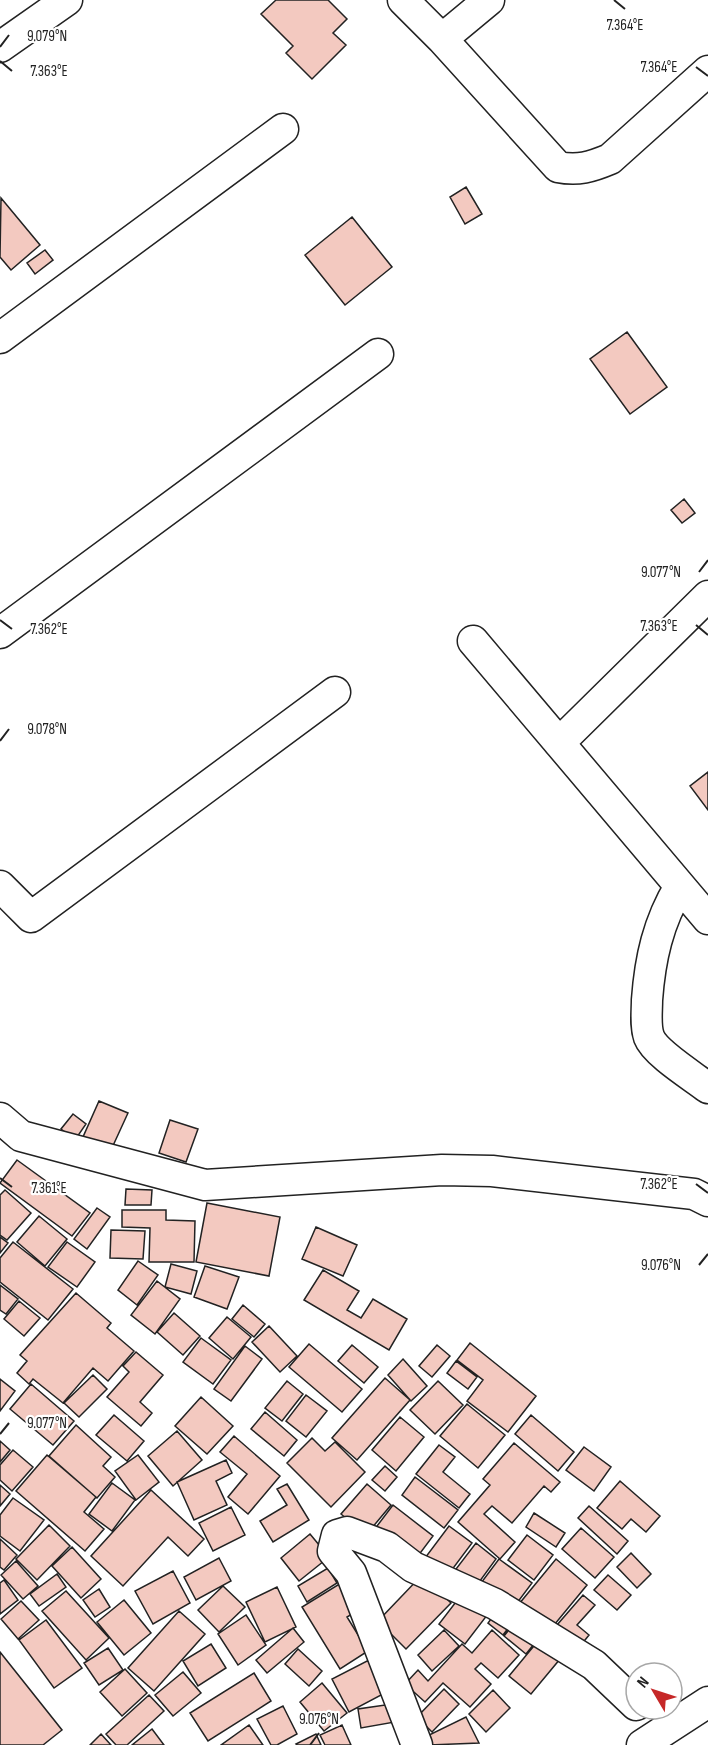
<svg xmlns="http://www.w3.org/2000/svg" width="708" height="1745" font-family="'Sofia Sans Condensed',sans-serif">
  <style>
    .building { fill: #f3c9c0; stroke: #222; stroke-width: 1.5 }
    .lines { fill: none; stroke-linecap: round; stroke-linejoin: round }
    .minor-casing { stroke: #222; stroke-width: 33 }
    .minor { stroke: #fff; stroke-width: 30 }
    .ticks { fill: none; stroke: #222; stroke-width: 2 }
    .ticks-label { font-size: 15px; text-anchor: middle; fill: #222; stroke: #fff; stroke-width: 4.5; stroke-linejoin: round; paint-order: stroke }
  </style>
  <rect width="100%" height="100%" fill="#fff"/>
  <path class="building" d="M276 0H328L347 19 333 33 346 45 312 79 286 53 293 46 261 14Z
    M466 187 482 214 465 224 450 197Z
    M1 198 40 245 11 270 0 257Z
    M352 217 392 267 345 305 305 255Z
    M45 250 53 260 35 274 27 263Z
    M627 332 667 387 630 414 590 359Z
    M684 499 695 513 682 523 671 510Z
    M708 772V810L690 786Z
    M99 1101 128 1113 111 1150 83 1137Z
    M73 1114 86 1124 75 1140 61 1129Z
    M170 1120 198 1129 186 1162 159 1153Z
    M17 1160 90 1213 72 1236 0 1183Z
    M126 1189 152 1190 151 1205H125Z
    M5 1190 31 1213 7 1240 0 1235V1195Z
    M207 1203 280 1217 269 1276 196 1262Z
    M97 1208 110 1217 87 1249 74 1239Z
    M122 1210H166V1220L195 1221 194 1262H149L150 1228 122 1227Z
    M39 1216 67 1239 45 1266 17 1242Z
    M316 1227 357 1245 343 1276 302 1259Z
    M111 1230 145 1231 143 1259 110 1258Z
    M0 1237 8 1243 0 1253Z
    M13 1242 73 1289 48 1320 0 1282V1258Z
    M67 1242 95 1262 77 1287 48 1267Z
    M138 1261 158 1275 137 1305 118 1290Z
    M171 1264 197 1271 191 1294 165 1287Z
    M205 1266 239 1277 227 1309 194 1297Z
    M323 1270 359 1291 347 1310 361 1318 373 1299 407 1319 389 1350 304 1300Z
    M157 1281 180 1299 155 1334 131 1315Z
    M0 1285 18 1299 6 1314 0 1310Z
    M76 1293 111 1323 107 1328 134 1351 108 1381 93 1368 63 1403 33 1379 29 1384 17 1373 27 1361 20 1355Z
    M19 1301 40 1318 24 1336 4 1319Z
    M243 1305 265 1324 254 1337 232 1319Z
    M174 1313 200 1336 183 1355 157 1332Z
    M227 1317 251 1337 233 1359 209 1338Z
    M269 1326 297 1356 280 1372 252 1342Z
    M201 1338 231 1360 213 1384 183 1362Z
    M470 1343 536 1396 508 1432 467 1401 483 1380 457 1360Z
    M309 1344 362 1389 342 1412 289 1367Z
    M352 1345 378 1367 364 1383 338 1361Z
    M437 1345 450 1356 432 1377 419 1366Z
    M245 1346 262 1359 231 1401 214 1389Z
    M136 1352 163 1375 140 1402 152 1413 141 1426 107 1397 129 1372 123 1366Z
    M403 1359 427 1386 411 1401 388 1375Z
    M456 1361 477 1377 468 1389 447 1373Z
    M93 1375 107 1389 79 1417 64 1403Z
    M385 1378 410 1400 357 1460 332 1438Z
    M0 1379 15 1391 0 1411Z
    M287 1381 303 1394 282 1421 265 1408Z
    M438 1381 463 1405 435 1434 410 1410Z
    M31 1384 74 1421 53 1445 10 1409Z
    M306 1395 327 1411 306 1437 286 1421Z
    M201 1397 233 1426 207 1454 175 1426Z
    M467 1404 505 1435 478 1468 440 1436Z
    M265 1412 297 1440 284 1456 251 1429Z
    M114 1415 144 1441 127 1461 96 1435Z
    M531 1415 574 1452 558 1471 515 1434Z
    M400 1417 424 1437 396 1471 372 1450Z
    M76 1425 111 1457 103 1466 115 1477 97 1498 49 1456Z
    M177 1431 202 1460 173 1486 148 1456Z
    M234 1436 280 1476 248 1514 228 1497 247 1474 220 1452Z
    M312 1438 325 1451 335 1442 365 1472 331 1507 287 1463Z
    M0 1441 10 1450 0 1462Z
    M514 1443 560 1482 551 1492 544 1486 512 1523 492 1506 484 1514 515 1542 500 1559 458 1522 490 1485 483 1479Z
    M439 1445 455 1457 443 1472 470 1494 459 1508 416 1474Z
    M584 1447 611 1467 594 1491 566 1470Z
    M13 1450 33 1467 12 1491 0 1480V1465Z
    M47 1455 96 1497 84 1512 104 1529 85 1551 16 1491Z
    M138 1455 159 1482 136 1500 115 1471Z
    M226 1460 232 1473 216 1481 227 1505 194 1520 177 1482Z
    M385 1466 397 1477 385 1491 372 1480Z
    M415 1477 458 1510 444 1528 402 1495Z
    M620 1481 660 1516 646 1532 631 1519 622 1529 597 1508Z
    M112 1483 135 1500 112 1531 89 1514Z
    M287 1484 309 1520 273 1542 260 1521 287 1505 277 1489Z
    M367 1484 391 1505 366 1535 341 1514Z
    M0 1485 10 1494 0 1506Z
    M151 1490 204 1539 188 1556 168 1537 123 1586 91 1556Z
    M13 1498 44 1520 20 1551 0 1536V1515Z
    M393 1505 433 1536 415 1560 374 1530Z
    M589 1506 628 1541 617 1554 578 1518Z
    M231 1507 245 1535 213 1551 199 1523Z
    M534 1513 565 1533 556 1547 526 1527Z
    M49 1525 70 1546 37 1580 16 1559Z
    M449 1526 472 1543 445 1579 422 1562Z
    M581 1528 614 1557 595 1578 562 1549Z
    M310 1534 329 1557 299 1581 281 1558Z
    M527 1535 553 1555 534 1580 508 1560Z
    M0 1539 17 1555 4 1570 0 1567Z
    M476 1543 496 1559 477 1585 456 1569Z
    M72 1547 101 1579 81 1598 52 1566Z
    M631 1553 651 1574 637 1588 617 1567Z
    M219 1558 231 1581 196 1600 184 1577Z
    M499 1559 532 1583 514 1607 481 1583Z
    M556 1559 587 1585 550 1630 519 1604Z
    M16 1561 38 1586 23 1599 1 1575Z
    M328 1568 337 1583 307 1602 298 1586Z
    M173 1571 190 1603 153 1624 135 1591Z
    M57 1574 66 1587 39 1606 30 1594Z
    M422 1575 451 1603 406 1649 378 1621Z
    M608 1575 631 1595 617 1610 594 1590Z
    M4 1580 18 1600 0 1614V1583Z
    M341 1583 357 1611 347 1617 368 1651 340 1669 302 1607Z
    M223 1586 245 1607 219 1632 198 1610Z
    M277 1587 296 1627 265 1642 246 1602Z
    M99 1589 110 1607 95 1617 83 1600Z
    M66 1591 109 1638 86 1660 42 1611Z
    M462 1594 488 1614 465 1644 439 1624Z
    M583 1595 595 1605 577 1625 589 1635 581 1645 557 1625Z
    M124 1600 151 1633 124 1655 97 1622Z
    M21 1601 39 1620 18 1639 1 1619Z
    M500 1607 515 1619 503 1635 488 1623Z
    M179 1611 205 1634 154 1691 128 1668Z
    M246 1615 266 1645 238 1665 218 1634Z
    M46 1620 82 1668 54 1688 19 1640Z
    M516 1621 538 1639 526 1654 504 1636Z
    M293 1628 304 1642 267 1673 256 1660Z
    M444 1630 459 1646 432 1671 418 1655Z
    M492 1630 519 1655 498 1678 481 1663 475 1669 491 1684 470 1707 443 1683 425 1702 405 1684 418 1670 428 1681 462 1644 472 1653Z
    M538 1641 560 1659 531 1694 509 1676Z
    M211 1644 226 1668 198 1686 183 1661Z
    M108 1648 123 1670 99 1685 84 1663Z
    M298 1649 322 1671 309 1686 285 1664Z
    M0 1652 62 1730 43 1745H0Z
    M369 1660 385 1693 349 1712 332 1679Z
    M125 1669 147 1693 122 1716 100 1692Z
    M183 1672 201 1693 173 1716 155 1695Z
    M254 1673 271 1701 208 1741 190 1713Z
    M322 1683 347 1713 324 1731 300 1702Z
    M444 1689 459 1704 432 1732 417 1717Z
    M493 1690 510 1708 486 1732 469 1714Z
    M149 1695 164 1711 127 1745H116L106 1734Z
    M392 1704 395 1722 361 1728 358 1709Z
    M283 1706 297 1734 277 1745H271L257 1719Z
    M466 1717 479 1743 429 1745 425 1737Z
    M249 1725 263 1745H221Z
    M342 1725 351 1745H325L320 1735Z
    M152 1729 164 1745H132Z
    M101 1734 111 1745H90Z
    M316 1734 321 1745H297L296 1744Z"/>
  <g class="lines">
    <defs>
      <path id="minor" d="M403 0 442 39 558 167C578 171 591 167 610 159L708 71
        M442 39 489 0
        M0 47 67 0
        M0 338 283 129
        M0 633 378 354
        M473 641 708 919
        M559 743 708 596
        M0 886 31 917 335 692
        M680 886C658 922 650 959 647 1000 647 1012 645 1026 649 1037 655 1053 694 1077 708 1088
        M0 1118 21 1136 205 1185 442 1170 492 1171 694 1194 708 1201
        M417 1745 351 1573 333 1551 337 1535 347 1532 387 1547 413 1567 495 1604 594 1665 636 1705
        M642 1745 708 1702"/>
    </defs>
    <use href="#minor" class="minor-casing"/>
    <use href="#minor" class="minor"/>
  </g>
  <path class="ticks" d="M614 0 625 9M0 47 9 35M0 61 12 71M696 67 708 76M699 572 708 560M0 620 12 629M696 625 708 635M0 741 9 729M0 1178 12 1187M696 1184 708 1193M699 1265 708 1254M0 1434 9 1423M310 1745 319 1733"/>
  <g class="ticks-label">
    <text x="625" y="30">7.364°E</text>
    <text x="47" y="41">9.079°N</text>
    <text x="659" y="72">7.364°E</text>
    <text x="49" y="76">7.363°E</text>
    <text x="661" y="577">9.077°N</text>
    <text x="659" y="631">7.363°E</text>
    <text x="49" y="634">7.362°E</text>
    <text x="47" y="734">9.078°N</text>
    <text x="659" y="1189">7.362°E</text>
    <text x="49" y="1193">7.361°E</text>
    <text x="661" y="1270">9.076°N</text>
    <text x="47" y="1428">9.077°N</text>
    <text x="319" y="1724">9.076°N</text>
  </g>
  <g transform="translate(654 1691) rotate(309)"><circle r="28" fill="#ffffff" stroke="#a7a7a7" stroke-width="1.5"/>
  <path d="M0-4.5L10 22L0 15L-10 22Z" fill="#c62828"/>
  <text y="-9" font-size="16" font-weight="bold" text-anchor="middle" fill="#222222">N</text>
  </g>
</svg>
